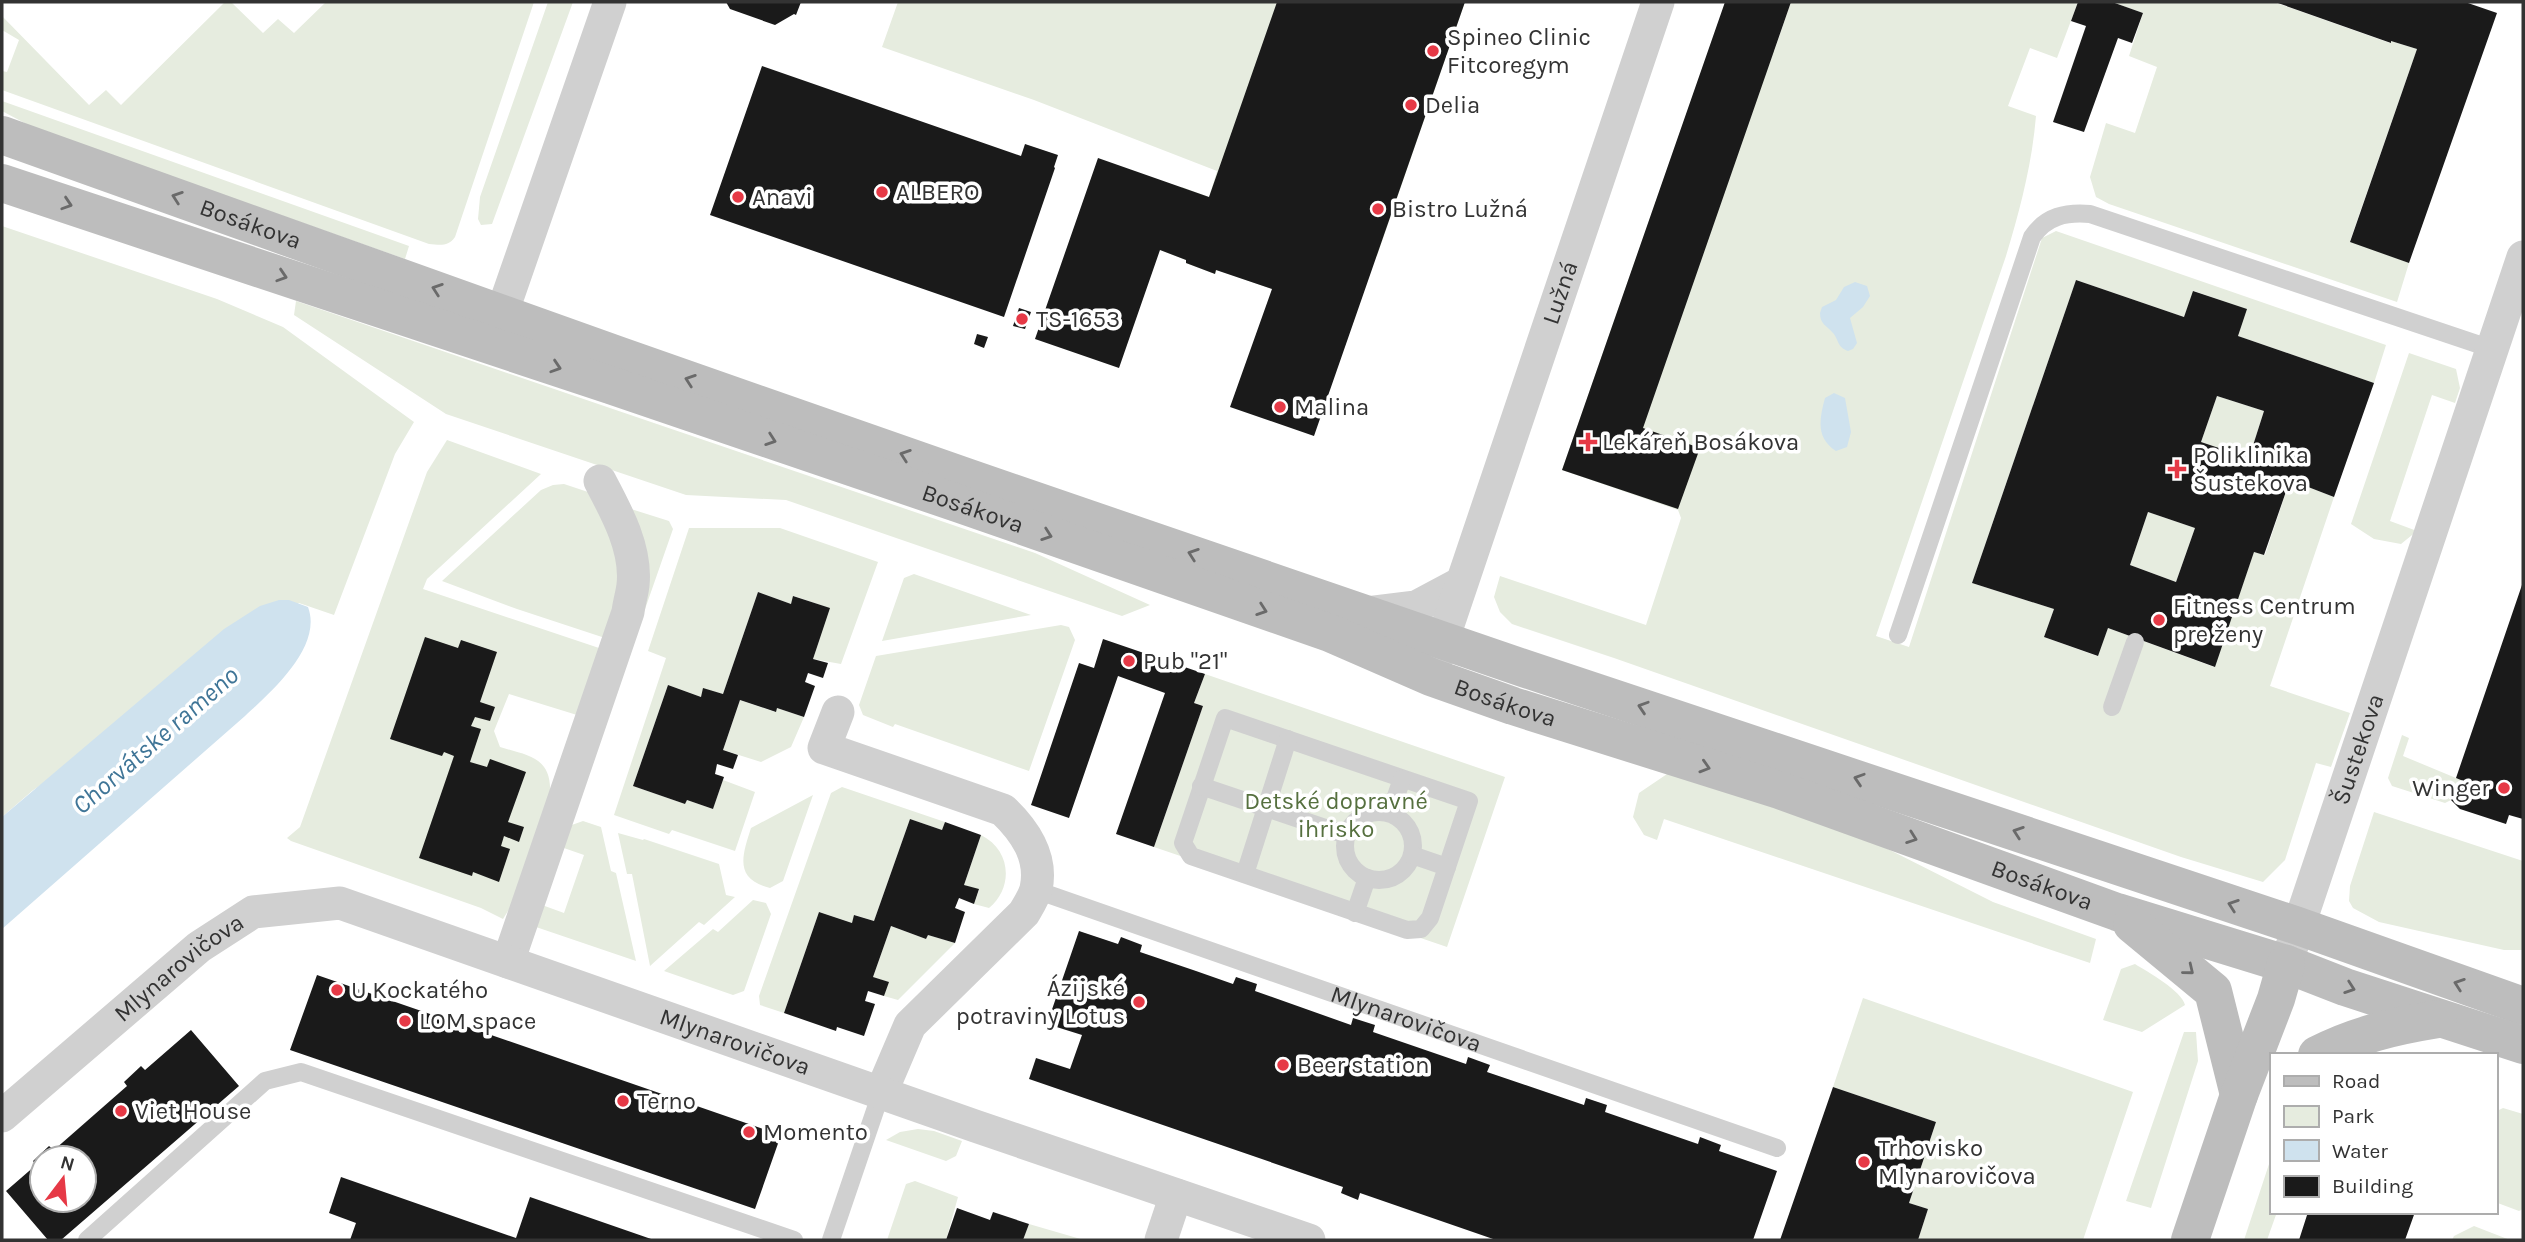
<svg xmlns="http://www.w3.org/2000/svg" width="2525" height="1242" font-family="Karla,sans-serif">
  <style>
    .green { fill: #e6ecdf }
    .water { fill: #cfe2ee }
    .building { fill: #1a1a1a; fill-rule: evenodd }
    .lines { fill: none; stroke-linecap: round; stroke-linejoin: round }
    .lane { stroke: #d0d0d0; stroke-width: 18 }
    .street { stroke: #d0d0d0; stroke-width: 33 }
    .secondary { stroke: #bdbdbd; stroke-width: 38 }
    .oneway { stroke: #6a6a6a }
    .poi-dot { fill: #e63946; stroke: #fff; stroke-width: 2.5 }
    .labels { text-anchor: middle; stroke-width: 7; stroke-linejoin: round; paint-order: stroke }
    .poi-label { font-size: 24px; fill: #333; stroke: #fff; text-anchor: start }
    .street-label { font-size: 24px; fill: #333; stroke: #fff }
    .park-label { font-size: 24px; fill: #56703f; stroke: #fff }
    .water-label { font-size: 26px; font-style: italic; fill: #3f7597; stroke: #fff }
  </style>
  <rect width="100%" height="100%" fill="#fff"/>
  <path class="green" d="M225 2H231L263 33 278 19 294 33 326 2H534L455 237C448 247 440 245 429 244L2 90V71L7 72 19 40 2 30V16L89 105 106 90 121 105Z
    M548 2H573L492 224 481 225 478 219 480 197Z
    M898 2H1465L1377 256 1293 227 1272 289 1217 270 1215 274 1186 263V260L1160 250 1182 187 1209 197 1217 171 1034 100 882 47Z
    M1791 2H2078L2057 58 2030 48 2008 106 2036 116C2032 164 2020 210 2006 256L1876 636 1909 647 2042 238 2056 231 2386 345 2374 383 2238 336 2246 309 2194 291 2184 317 2076 280 1972 583 2054 609 2044 637 2097 656 2108 628 2214 667 2254 552 2265 555 2290 480 2334 497 2270 686 2350 713 2331 767 2316 763 2285 860 2263 882 2181 857 1614 658 1512 624 1500 612 1494 597 1500 576 1646 625 1681 518 1678 510 1562 470 1715 32 1774 52Z
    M2112 2H2274L2390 43 2391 41 2417 49 2350 241 2409 263 2397 302 2109 204 2096 197 2090 177 2106 123 2135 133 2157 67 2129 56 2143 13Z
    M2 101 409 246 405 259 34 128 2 111Z
    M2 226 217 299 283 327 414 422 395 454 334 615 299 603 32 791 2 817Z
    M296 301 1035 553 1150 605 1122 616 786 500 686 495 446 414 294 315Z
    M2409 353 2456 369 2460 388 2455 403 2432 395 2390 521 2417 531 2401 544 2374 539 2351 524Z
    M2217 396 2264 411 2249 458 2201 442Z
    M447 440 541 474 427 579 423 589 602 649 577 715 509 694 494 731 500 747C529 756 552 757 550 794L513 903 503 919 481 908 291 841 287 838 300 827 427 472Z
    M564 484 588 492C603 521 623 555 617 590 614 606 609 622 605 638L517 609 442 581 541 490 553 485Z
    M631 509 669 521 673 529 644 612Z
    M2148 512 2195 528 2176 582 2130 565Z
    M689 528H780L878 562 841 664 813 659 829 608 794 596 791 604 758 592 723 694 704 689 701 697 668 685 633 786 685 804 687 800 713 809 723 780 755 792 735 851 672 830 669 834 614 815 666 658 648 651Z
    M914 574 1031 615 882 641 904 578Z
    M1061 625 1069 627 1075 640 1029 771 895 724 893 727 863 715 859 705 876 656Z
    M1205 674 1505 777 1447 947 1154 847 1203 706 1194 703Z
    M740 700 775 712 777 708 804 717 791 747 761 762 723 750Z
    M2402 735 2409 738 2403 756 2468 783 2466 788 2455 790 2451 800 2445 803 2392 786 2388 778Z
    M1670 772 1868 839 1993 902 2096 939 2090 963 1664 819 1657 840 1644 835 1633 817 1639 793Z
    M842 787 945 822 942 830 910 819 874 921 855 915 852 923 819 912 784 1013 760 1005 759 996 831 793Z
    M813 795 783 881 770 888C734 879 742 856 751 828Z
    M2374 812 2523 861V950H2504L2379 922 2353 908 2349 901 2350 886Z
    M583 821 601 827 611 871 616 873 636 961 536 927 542 905 564 913 584 855 561 847 569 826Z
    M618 833 643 840 644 839 719 864 726 895 735 897 704 925 699 922 650 966 632 874H627Z
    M981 835C1011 850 1014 887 989 908L974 904 979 890 964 885Z
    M753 900 766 903 771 914 744 991 733 995 664 971 713 929 718 932Z
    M891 926 926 939 928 935 955 943 898 1000 884 996 888 982 873 977Z
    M2135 964C2148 972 2182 991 2185 1005L2142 1032 2103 1020 2121 969Z
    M1863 998 2133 1092 2083 1240H1918L1928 1209 1909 1203 1936 1122 1833 1087Z
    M2184 1032H2196L2198 1061 2151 1208 2126 1201Z
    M2503 1108 2523 1114V1209L2519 1211 2495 1202V1112Z
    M918 1129 934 1131 962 1141 956 1156 946 1161 886 1140 900 1132Z
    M2271 1158V1212H2277L2267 1240H2244Z
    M915 1181 958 1197 946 1240H887L906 1184Z
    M1029 1224 1084 1240H1023Z
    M2474 1226 2510 1240H2452L2454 1236Z"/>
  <path class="water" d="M1855 282 1867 286 1870 296 1863 307 1850 318 1857 343 1853 349 1848 351C1837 347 1839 340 1833 333 1826 325 1820 324 1820 313L1822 307 1836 300 1844 287Z
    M1834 393 1845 398 1851 432 1847 447 1836 451C1816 438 1819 420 1825 398Z
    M279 600H289L308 607C323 647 271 692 245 716L2 929V817L224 629 260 606Z"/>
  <path class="building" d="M726 2H801L796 15 794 14 775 25 730 9Z
    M1277 2H1465L1314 436 1230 407 1272 289 1216 270 1215 274 1186 263V260L1160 250 1119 368 1035 339 1098 158 1209 197Z
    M1725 2H1791L1643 428 1700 448 1678 509 1562 470Z
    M2078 2H2112L2143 13 2132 43 2118 38 2084 132 2053 122 2086 26 2071 21Z
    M2275 2H2465L2497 13 2409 263 2350 242 2417 49 2391 41V43Z
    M762 66 1021 156 1025 144 1058 155 1054 167 1055 168 1004 317 710 215Z
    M2076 280 2184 317 2193 291 2247 309 2238 336 2374 383 2334 497 2290 480 2264 555 2254 552 2215 667 2108 628 2098 656 2044 637 2054 609 1972 583ZM2217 396 2264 411 2249 458 2201 442ZM2148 512 2195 528 2176 582 2130 565Z
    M1019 308 1031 312 1025 329 1013 326Z
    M977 334 988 337 984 348 974 344Z
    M2523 582V819L2509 815 2506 824 2460 809 2451 800 2455 790 2466 788 2468 783 2456 778Z
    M758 592 791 604 793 596 830 608 813 659 828 663 823 678 808 673 805 682 815 686 804 717 777 708 776 712 740 700 723 750 738 755 733 769 717 764 715 774 724 777 713 809 687 800 685 804 633 786 668 685 701 697 703 688 723 694Z
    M425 637 458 648 461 640 497 652 480 702 495 707 490 721 475 717 471 726 481 729 470 762 487 767 490 759 526 772 508 822 524 827 519 842 504 836 501 846 510 849 499 882 473 872 472 876 419 858 454 756 444 752 442 756 390 739Z
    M1103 639 1205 674 1194 703 1203 706 1154 847 1116 834 1165 693 1118 676 1069 818 1031 805 1079 663 1094 668Z
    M910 819 942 830 945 822 981 835 964 885 979 889 974 904 959 898 955 908 965 912 955 943 928 935 926 939 891 926 873 977 889 982 884 996 868 991 865 1001 875 1004 864 1036 837 1027 836 1031 784 1013 819 912 852 923 854 915 874 921Z
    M1079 931 1118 944 1121 937 1142 945 1140 952 1196 971 1233 984 1236 977 1257 984 1255 991 1351 1025 1353 1018 1375 1025 1373 1032 1466 1064 1468 1057 1490 1065 1487 1072 1584 1105 1586 1098 1607 1105 1605 1112 1698 1144 1700 1137 1721 1145 1719 1151 1777 1171 1753 1240H1496L1360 1193 1358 1200 1341 1193 1343 1187 1029 1079 1036 1058 1070 1069 1082 1035 1047 1024Z
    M317 975 781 1135 755 1209 290 1050Z
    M191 1030 239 1086 61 1240H48L6 1191 36 1165 33 1161 49 1146 54 1150 127 1086 124 1082 141 1066 145 1070ZM42 1158H84V1200H42Z
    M1833 1087 1936 1122 1909 1203 1928 1209 1918 1240H1780Z
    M341 1177 516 1238 530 1197 654 1240H350L356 1223 329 1213Z
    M957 1208 990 1220 993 1212 1029 1224 1023 1240H946Z
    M2308 1212H2415L2405 1240H2299Z"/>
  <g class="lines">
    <g class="lane">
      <path d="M1898 635 2032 237C2046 216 2066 212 2090 214L2492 349"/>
      <path d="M2112 707 2135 642"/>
      <path d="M1225 718 1469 801 1430 918 1421 929 1407 930 1191 856 1183 843Z"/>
      <path d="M1201 786 1346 835"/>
      <circle cx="1379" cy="846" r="34"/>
      <path d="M1390 813 1402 779"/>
      <path d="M1412 855 1447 867"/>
      <path d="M1245 874 1288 739"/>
      <path id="s1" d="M1036 890 1777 1148"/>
      <path d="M1355 913 1367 878"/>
      <path d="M87 1240 265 1081 301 1072 794 1240"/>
      <path d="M831 1240 881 1093"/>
    </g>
    <g class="street">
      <path d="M494 336 610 2"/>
      <path d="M1367 613 1416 607 1461 583"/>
      <path id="s2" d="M1434 666 1658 2"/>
      <path d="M838 712 824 748 1003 810C1025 831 1043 857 1036 889 1034 897 1028 906 1024 913L910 1025 881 1093"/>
      <path id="s3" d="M2290 952 2523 257"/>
      <path d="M508 962 628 612C629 603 632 594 633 585 637 549 616 511 600 481"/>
      <path id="s4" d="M2 1116 199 947 253 912 340 903 975 1126 1309 1240"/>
      <path d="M1161 1240 1176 1195"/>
    </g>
    <g class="secondary">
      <path id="s5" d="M2 135 620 356 969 478 1526 669 2298 926 2523 1006"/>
      <path id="s6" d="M2 183 610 385 960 504 1330 633 1431 677 1513 706 1779 790 2117 912 2286 964 2345 987 2523 1045"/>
      <path d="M2132 924 2213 991 2239 1095"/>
      <path d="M2317 1055C2356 1035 2395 1026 2438 1019"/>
      <path d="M2190 1240 2239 1095 2276 999 2286 964"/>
    </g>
  </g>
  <defs><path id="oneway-chevron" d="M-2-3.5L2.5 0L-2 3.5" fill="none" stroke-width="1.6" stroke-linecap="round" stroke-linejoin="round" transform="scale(1.75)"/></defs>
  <g class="oneway">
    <use href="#oneway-chevron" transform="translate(177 197) rotate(-161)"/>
    <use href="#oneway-chevron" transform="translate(67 204) rotate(18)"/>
    <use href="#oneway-chevron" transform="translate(282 276) rotate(18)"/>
    <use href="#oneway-chevron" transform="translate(437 289) rotate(-161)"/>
    <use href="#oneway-chevron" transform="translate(556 367) rotate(18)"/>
    <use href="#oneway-chevron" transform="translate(690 380) rotate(-161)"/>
    <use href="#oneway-chevron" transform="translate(771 440) rotate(19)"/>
    <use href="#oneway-chevron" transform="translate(905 455) rotate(-161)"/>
    <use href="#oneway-chevron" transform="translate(1047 535) rotate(19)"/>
    <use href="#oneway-chevron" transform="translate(1193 554) rotate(-161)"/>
    <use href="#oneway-chevron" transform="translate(1262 610) rotate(19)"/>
    <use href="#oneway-chevron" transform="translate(1643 707) rotate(-162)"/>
    <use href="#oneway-chevron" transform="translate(1705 767) rotate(17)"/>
    <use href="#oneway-chevron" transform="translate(1859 779) rotate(-162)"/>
    <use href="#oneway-chevron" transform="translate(2018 832) rotate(-161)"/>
    <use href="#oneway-chevron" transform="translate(1912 838) rotate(20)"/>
    <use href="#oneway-chevron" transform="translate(2233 905) rotate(-161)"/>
    <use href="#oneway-chevron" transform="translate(2189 970) rotate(39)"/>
    <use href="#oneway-chevron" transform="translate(2459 984) rotate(-161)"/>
    <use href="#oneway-chevron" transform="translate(2350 988) rotate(19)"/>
  </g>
  <g class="poi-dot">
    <circle cx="1433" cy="51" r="7"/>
    <circle cx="1411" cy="105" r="7"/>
    <circle cx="882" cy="192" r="7"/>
    <circle cx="738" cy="197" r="7"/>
    <circle cx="1378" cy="209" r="7"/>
    <circle cx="1022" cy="319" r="7"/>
    <circle cx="1280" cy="407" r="7"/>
    <path d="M1584.5 431.5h7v7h7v7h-7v7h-7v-7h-7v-7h7z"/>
    <path d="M2173.5 458.5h7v7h7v7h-7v7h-7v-7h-7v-7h7z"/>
    <circle cx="2159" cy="620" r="7"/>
    <circle cx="1129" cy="661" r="7"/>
    <circle cx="2504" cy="788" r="7"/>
    <circle cx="337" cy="990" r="7"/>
    <circle cx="1139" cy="1002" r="7"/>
    <circle cx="405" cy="1021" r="7"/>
    <circle cx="1283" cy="1065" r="7"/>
    <circle cx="623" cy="1101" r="7"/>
    <circle cx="121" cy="1111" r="7"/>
    <circle cx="749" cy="1132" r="7"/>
    <circle cx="1864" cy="1162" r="7"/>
  </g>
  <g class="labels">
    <g class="poi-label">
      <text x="1447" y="45">Spineo Clinic<tspan x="1447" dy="28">Fitcoregym</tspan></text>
      <text x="1425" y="113">Delia</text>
      <text x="896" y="200">ALBERO</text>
      <text x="752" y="205">Anavi</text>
      <text x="1392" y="217">Bistro Lužná</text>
      <text x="1036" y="327">TS-1653</text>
      <text x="1294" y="415">Malina</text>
      <text x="1602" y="450">Lekáreň Bosákova</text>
      <text x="2193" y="463">Poliklinika<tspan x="2193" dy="28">Šustekova</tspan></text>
      <text x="2173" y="614">Fitness Centrum<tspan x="2173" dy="28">pre ženy</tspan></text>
      <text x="1143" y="669">Pub "21"</text>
      <text x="2490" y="796" text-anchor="end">Winger</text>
      <text x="1125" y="996" text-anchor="end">Ázijské<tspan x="1125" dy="28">potraviny Lotus</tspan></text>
      <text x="351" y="998">U Kockatého</text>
      <text x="419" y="1029">LOM space</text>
      <text x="1297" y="1073">Beer station</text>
      <text x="637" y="1109">Terno</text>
      <text x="135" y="1119">Viet House</text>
      <text x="763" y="1140">Momento</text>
      <text x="1878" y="1156">Trhovisko<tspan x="1878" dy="28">Mlynarovičova</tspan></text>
    </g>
    <g class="street-label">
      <text dy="8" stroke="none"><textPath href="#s5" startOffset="264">Bosákova</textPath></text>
      <text dy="8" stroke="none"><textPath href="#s2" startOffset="394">Lužná</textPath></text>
      <text dy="8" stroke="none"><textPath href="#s6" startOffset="1024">Bosákova</textPath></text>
      <text dy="8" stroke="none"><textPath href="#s6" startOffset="1591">Bosákova</textPath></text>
      <text dy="8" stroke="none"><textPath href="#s3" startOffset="214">Šustekova</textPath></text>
      <text dy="8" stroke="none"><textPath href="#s6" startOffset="2158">Bosákova</textPath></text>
      <text dy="8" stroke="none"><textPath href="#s4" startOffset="231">Mlynarovičova</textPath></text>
      <text dy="8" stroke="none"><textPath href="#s1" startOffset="392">Mlynarovičova</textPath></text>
      <text dy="8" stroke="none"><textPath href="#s4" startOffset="830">Mlynarovičova</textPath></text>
    </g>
    <g class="park-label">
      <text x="1336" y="809">Detské dopravné<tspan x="1336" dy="28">ihrisko</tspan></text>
    </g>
    <g class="water-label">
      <text transform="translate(155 740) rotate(-41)" y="9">Chorvátske rameno</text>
    </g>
  </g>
  <rect width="2525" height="1242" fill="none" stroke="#333333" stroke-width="7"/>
  <rect x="2270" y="1053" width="228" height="161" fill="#ffffff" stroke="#adadad" stroke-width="2"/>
  <rect x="2284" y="1076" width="35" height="10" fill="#bdbdbd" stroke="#adadad" stroke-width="2"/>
  <text x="2332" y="1088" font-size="21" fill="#333333">Road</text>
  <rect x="2284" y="1106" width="35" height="21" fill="#e6ecdf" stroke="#adadad" stroke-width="2"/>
  <text x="2332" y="1123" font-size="21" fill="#333333">Park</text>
  <rect x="2284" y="1140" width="35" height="21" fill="#cfe2ee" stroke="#adadad" stroke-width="2"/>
  <text x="2332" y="1158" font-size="21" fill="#333333">Water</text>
  <rect x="2284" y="1176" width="35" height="21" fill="#1a1a1a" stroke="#adadad" stroke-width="2"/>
  <text x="2332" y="1193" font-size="21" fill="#333333">Building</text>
  <g transform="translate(63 1179) rotate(16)"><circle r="33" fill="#ffffff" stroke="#adadad" stroke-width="2"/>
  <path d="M0-5L12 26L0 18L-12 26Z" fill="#e63946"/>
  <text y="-10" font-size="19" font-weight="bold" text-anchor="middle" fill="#333333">N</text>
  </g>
</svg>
